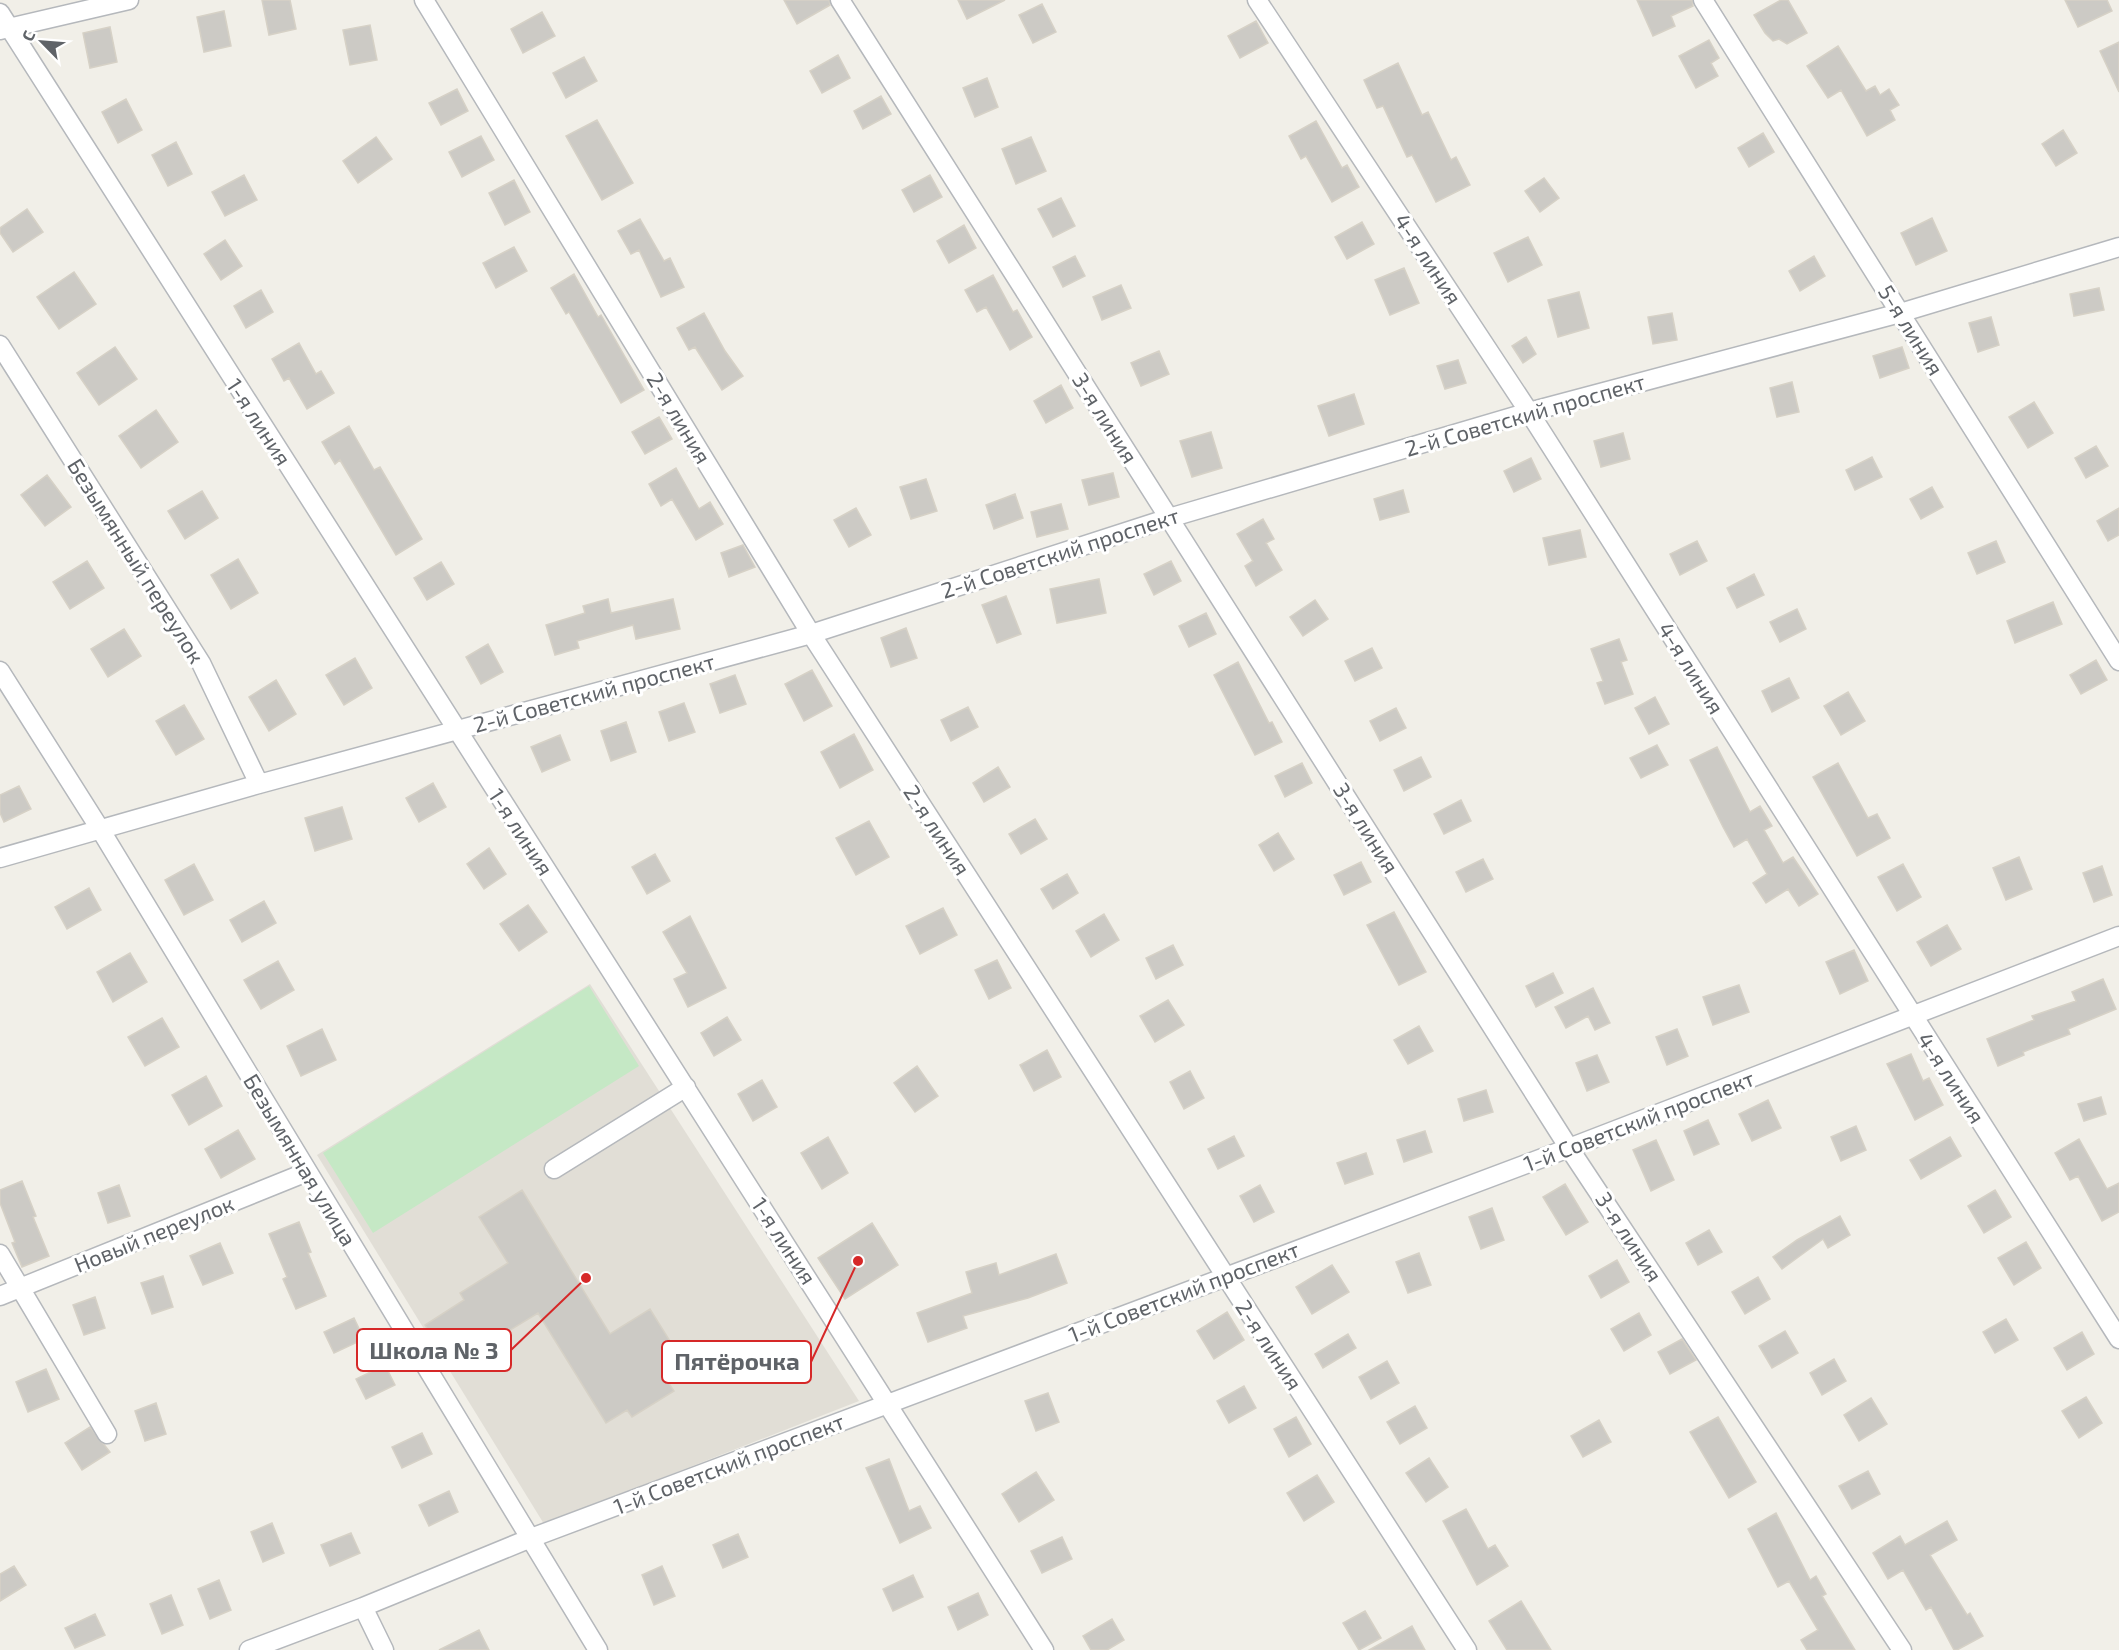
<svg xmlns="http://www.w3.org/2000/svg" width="2119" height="1650" font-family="'Exo 2',sans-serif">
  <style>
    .education { fill: #e1ded6 }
    .pitch { fill: #c5e8c5 }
    .building { fill: #cccac5; stroke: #d6d1c6; stroke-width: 1.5 }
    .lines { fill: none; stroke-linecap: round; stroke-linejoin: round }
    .minor-casing { stroke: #b5b8bc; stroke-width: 21 }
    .minor { stroke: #fff; stroke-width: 18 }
    .labels { text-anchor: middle; stroke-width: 6; stroke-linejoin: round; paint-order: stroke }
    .street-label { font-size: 22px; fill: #5f6368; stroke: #fff }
    .leader { fill: none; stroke: #d62828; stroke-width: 2 }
    .callout-dot { fill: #d62828; stroke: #fff; stroke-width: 2 }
    .callout { fill: #fff; stroke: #d62828; stroke-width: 2 }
    .callout-label { font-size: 24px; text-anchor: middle; font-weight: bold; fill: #5f6368 }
  </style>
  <rect width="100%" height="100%" fill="#f1efe8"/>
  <path class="education" d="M590 984 859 1401 544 1524 317 1155Z"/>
  <path class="pitch" d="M589 986 639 1066 373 1233 323 1153Z"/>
  <path class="building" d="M262 0H290L296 29 269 35Z
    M784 0H829L830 5 797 24Z
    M958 0H1005L967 19Z
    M1637 0H1692L1693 6 1671 16 1675 26 1653 36Z
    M1781 0H1788L1807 33 1787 44 1779 39 1773 41 1765 33 1754 15Z
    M2065 0H2107L2112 11 2078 27Z
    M1042 4 1056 32 1033 43 1019 15Z
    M224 11 231 46 204 52 197 17Z
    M542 12 555 36 523 53 511 29Z
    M1256 21 1268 43 1240 58 1228 36Z
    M370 25 377 60 350 65 343 30Z
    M110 27 117 62 90 68 83 33Z
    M1709 40 1719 58 1711 63 1718 76 1696 88 1679 56Z
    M2119 42V92L2100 51Z
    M1838 46 1866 91 1875 86 1880 95 1889 89 1899 105 1890 110 1895 120 1867 136 1841 90 1828 98 1807 66Z
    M838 55 850 78 822 93 810 71Z
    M584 57 597 81 566 98 553 73Z
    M1398 63 1422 115 1428 112 1451 160 1456 157 1470 185 1436 202 1412 155 1407 157 1383 106 1377 108 1364 80Z
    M987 78 998 107 975 117 963 88Z
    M457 89 468 111 441 125 429 103Z
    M881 96 891 114 863 129 854 111Z
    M126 99 142 130 118 143 102 112Z
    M597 120 633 183 602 200 566 136Z
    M1316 121 1342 168 1347 165 1359 187 1332 202 1306 156 1301 159 1289 136Z
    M2063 130 2077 153 2056 166 2042 144Z
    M1763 133 1774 152 1749 167 1738 148Z
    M481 136 494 160 462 177 449 152Z
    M376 137 392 159 358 183 343 161Z
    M1031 137 1046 171 1016 184 1002 149Z
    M176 142 192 174 168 186 152 155Z
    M244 175 257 200 225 216 212 192Z
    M930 175 942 197 914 212 902 190Z
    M1544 178 1559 198 1540 212 1525 191Z
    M514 180 530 212 505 225 489 193Z
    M1061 198 1075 226 1053 237 1038 209Z
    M27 209 43 232 13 252 0 233V228Z
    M1932 218 1947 251 1916 265 1901 233Z
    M640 219 664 261 670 258 684 287 661 297 639 250 631 254 618 231Z
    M1362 222 1374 244 1347 259 1335 237Z
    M964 225 976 248 949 263 937 241Z
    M1528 237 1542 265 1508 282 1494 253Z
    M225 240 242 266 221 280 204 254Z
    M514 247 527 271 496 288 483 263Z
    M1075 256 1085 276 1063 287 1053 267Z
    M1814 256 1825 276 1800 291 1789 271Z
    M1404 268 1419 303 1390 315 1375 280Z
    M74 272 96 304 59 329 37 297Z
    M574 274 598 317 601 315 644 390 621 403 569 312 566 314 551 288Z
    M993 275 1013 312 1017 310 1032 337 1010 350 986 307 977 312 965 290Z
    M1121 285 1131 308 1102 320 1093 297Z
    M2099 288 2104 310 2074 316 2070 294Z
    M261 290 273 312 246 328 234 306Z
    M1579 292 1589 328 1558 337 1548 300Z
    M704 313 725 351 743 376 722 390 695 347 689 350 677 328Z
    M1672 313 1677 340 1653 344 1648 317Z
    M1991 317 1999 345 1978 352 1969 323Z
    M1526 337 1536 354 1523 363 1512 346Z
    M299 343 316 374 321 371 334 393 307 409 289 378 284 381 272 359Z
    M115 347 137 379 99 405 77 373Z
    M1902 347 1909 368 1880 378 1873 356Z
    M1159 351 1169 374 1141 386 1131 363Z
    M1458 360 1466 383 1445 389 1437 366Z
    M1792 382 1799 412 1777 417 1770 388Z
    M1061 385 1073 408 1046 423 1034 401Z
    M1354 394 1364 424 1329 436 1318 406Z
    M2034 402 2053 433 2028 448 2009 417Z
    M156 410 178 442 141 468 119 436Z
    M659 417 672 439 645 454 632 432Z
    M349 426 374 470 380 467 422 539 396 555 340 460 335 464 322 442Z
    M1211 432 1222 468 1192 477 1180 441Z
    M1623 433 1630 459 1601 467 1594 441Z
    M2096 446 2108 466 2086 478 2075 458Z
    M1872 457 1882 477 1855 490 1846 470Z
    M1531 458 1541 479 1514 492 1504 471Z
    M676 468 699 509 710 502 723 524 696 540 672 499 661 506 649 484Z
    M1113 473 1119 497 1089 505 1082 480Z
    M47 475 71 507 45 526 21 495Z
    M926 479 937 511 911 519 900 487Z
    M1932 487 1943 507 1921 519 1910 499Z
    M1403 490 1409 512 1380 520 1374 499Z
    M202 491 218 518 185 539 168 511Z
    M1015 494 1023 518 994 529 986 505Z
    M1061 504 1068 529 1037 537 1031 512Z
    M856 508 871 535 849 547 834 520Z
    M2119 508V535L2108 541 2097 521Z
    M1263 519 1274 539 1266 543 1282 570 1256 586 1245 566 1253 561 1237 534Z
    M1580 530 1586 557 1549 565 1543 538Z
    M1697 541 1707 561 1680 575 1670 554Z
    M1996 541 2005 562 1977 574 1968 553Z
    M743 545 755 567 729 577 721 553Z
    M238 559 258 593 231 609 211 575Z
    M87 561 104 588 70 609 53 582Z
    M1171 561 1181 581 1154 595 1144 574Z
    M441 562 454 584 427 600 414 578Z
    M1754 574 1764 595 1737 608 1727 588Z
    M1099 579 1106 613 1057 623 1050 589Z
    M1006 596 1021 634 997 643 982 605Z
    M608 599 611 613 673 599 680 629 636 639 633 625 577 641 579 648 555 655 546 625 585 613 583 606Z
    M1315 600 1328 619 1303 636 1290 617Z
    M2053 602 2062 624 2015 643 2007 621Z
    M1797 609 1806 629 1780 642 1770 622Z
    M1206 613 1216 634 1189 647 1179 626Z
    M906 628 917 658 891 667 881 638Z
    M124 629 141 656 108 677 91 649Z
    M1619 639 1627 660 1621 662 1633 694 1605 704 1597 683 1603 681 1591 649Z
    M488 644 503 672 481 684 466 657Z
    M1372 648 1382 668 1355 681 1345 661Z
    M355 658 372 688 344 705 326 675Z
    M2096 660 2107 680 2081 694 2070 675Z
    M1238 662 1269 723 1272 722 1282 742 1255 755 1214 675Z
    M812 670 832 706 804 721 785 684Z
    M735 675 746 704 720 713 710 684Z
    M1789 678 1799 698 1772 712 1762 691Z
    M276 680 296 714 269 731 249 697Z
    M1848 692 1865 721 1841 735 1824 706Z
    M1655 697 1669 724 1649 734 1635 708Z
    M684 703 695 732 669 741 659 712Z
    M184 705 204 739 176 755 156 721Z
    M968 707 978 727 951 741 941 720Z
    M1396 708 1406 728 1380 741 1370 721Z
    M626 722 636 752 611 761 601 731Z
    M854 734 873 770 840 788 821 752Z
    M560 735 570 760 542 772 531 747Z
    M1657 745 1668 765 1641 778 1630 758Z
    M1717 747 1750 812 1760 806 1772 826 1764 830 1783 863 1793 857 1818 894 1799 906 1788 889 1766 903 1753 883 1767 874 1747 839 1734 847 1723 827 1690 760Z
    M1421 757 1431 777 1404 791 1394 770Z
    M1302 763 1312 783 1285 797 1275 776Z
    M1838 763 1868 818 1877 814 1890 838 1857 856 1813 777Z
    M998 767 1010 787 984 802 973 783Z
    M433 783 446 807 419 822 406 798Z
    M19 786 31 809 4 822 0 813V795Z
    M1461 800 1471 821 1444 834 1434 814Z
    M342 807 352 839 315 851 305 818Z
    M1035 819 1047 839 1021 854 1009 834Z
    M869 821 889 857 856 875 836 838Z
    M1278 833 1294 859 1274 871 1259 845Z
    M489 848 506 874 484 889 467 864Z
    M655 854 670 881 647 894 632 867Z
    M2019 857 2032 889 2006 900 1993 868Z
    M1483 859 1493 879 1466 892 1456 872Z
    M1361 862 1371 882 1344 895 1334 875Z
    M194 864 213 900 184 915 165 880Z
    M1903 864 1921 897 1897 911 1878 877Z
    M2102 866 2112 895 2094 902 2083 873Z
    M1067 874 1078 893 1053 909 1041 889Z
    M89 888 101 910 67 929 55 907Z
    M264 901 276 923 242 942 230 920Z
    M528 905 547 932 519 951 500 924Z
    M943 908 957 935 920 954 906 926Z
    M1394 912 1426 972 1399 985 1367 925Z
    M1104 914 1119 940 1091 957 1076 931Z
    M690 916 726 988 688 1007 674 979 687 973 663 932Z
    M1947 925 1961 949 1931 966 1917 942Z
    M1173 945 1183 965 1156 979 1146 958Z
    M1854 950 1868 981 1840 994 1826 962Z
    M130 953 147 982 113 1002 97 972Z
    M997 960 1011 988 989 999 975 970Z
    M278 961 294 990 261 1009 244 980Z
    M1553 973 1563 993 1536 1007 1526 986Z
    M2103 979 2116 1009 2068 1029 2070 1034 2023 1052 2024 1055 1998 1066 1987 1039 2034 1020 2032 1016 2076 1001 2072 992Z
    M1739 985 1749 1012 1713 1025 1703 997Z
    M1593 988 1610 1023 1595 1030 1588 1016 1566 1028 1555 1007Z
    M1168 1000 1184 1025 1155 1042 1140 1016Z
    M727 1017 741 1040 714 1056 701 1033Z
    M162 1018 179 1047 145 1066 128 1037Z
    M1419 1026 1433 1051 1408 1064 1394 1040Z
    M322 1029 336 1060 301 1076 287 1046Z
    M1677 1029 1688 1056 1667 1065 1656 1037Z
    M1047 1050 1061 1077 1034 1091 1020 1065Z
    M1911 1054 1923 1081 1929 1078 1943 1105 1915 1120 1887 1064Z
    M1597 1055 1609 1082 1587 1091 1576 1063Z
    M917 1066 938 1096 915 1112 894 1083Z
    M1190 1071 1204 1098 1184 1109 1170 1082Z
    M206 1076 222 1106 189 1125 172 1095Z
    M762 1080 777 1107 753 1121 738 1094Z
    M1486 1090 1493 1112 1464 1121 1458 1099Z
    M2101 1097 2106 1114 2084 1121 2078 1104Z
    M1768 1100 1781 1128 1752 1141 1739 1114Z
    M1708 1120 1719 1144 1694 1155 1684 1131Z
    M1856 1126 1866 1150 1841 1161 1831 1137Z
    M238 1130 255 1159 221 1178 205 1149Z
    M1425 1131 1432 1152 1404 1162 1397 1140Z
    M1234 1136 1244 1156 1218 1169 1208 1149Z
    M828 1137 848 1173 822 1189 801 1153Z
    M1950 1137 1961 1156 1921 1179 1910 1160Z
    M2079 1139 2107 1189 2119 1183V1212L2102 1221 2078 1176 2070 1180 2055 1153Z
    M1656 1140 1674 1180 1651 1191 1633 1150Z
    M1366 1153 1373 1174 1345 1184 1337 1163Z
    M22 1181 36 1216 33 1217 49 1256 22 1267 12 1243 15 1242 0 1203V1190Z
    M1565 1184 1588 1222 1566 1235 1543 1197Z
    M119 1185 130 1216 108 1223 98 1193Z
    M1260 1185 1274 1212 1254 1222 1240 1196Z
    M522 1190 610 1334 650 1309 688 1370 668 1382 674 1391 632 1417 627 1410 606 1423 538 1313 489 1343 483 1332 444 1356 425 1325 464 1300 460 1293 508 1263 479 1217Z
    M1995 1190 2011 1217 1984 1233 1968 1206Z
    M1492 1208 1504 1240 1481 1249 1469 1217Z
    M1840 1216 1850 1235 1828 1248 1823 1239 1782 1269 1773 1257 1797 1240Z
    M299 1222 311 1252 308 1253 326 1296 296 1309 283 1279 287 1277 269 1234Z
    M872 1223 898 1265 845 1299 818 1258Z
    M1709 1230 1722 1252 1698 1265 1686 1243Z
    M2026 1242 2041 1268 2014 1285 1998 1258Z
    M220 1243 233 1273 203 1285 190 1256Z
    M1419 1253 1431 1285 1408 1293 1396 1262Z
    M1056 1254 1067 1283 1028 1298 963 1316 967 1328 928 1342 917 1313 972 1293 966 1272 996 1263 999 1275Z
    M1617 1260 1629 1282 1601 1298 1589 1276Z
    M1332 1265 1349 1292 1312 1314 1296 1287Z
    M163 1276 173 1307 152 1314 141 1283Z
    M1758 1277 1770 1299 1745 1314 1732 1292Z
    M95 1297 105 1328 84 1335 73 1305Z
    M1227 1312 1244 1340 1214 1359 1197 1331Z
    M1639 1313 1651 1335 1624 1351 1611 1329Z
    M354 1318 364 1339 334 1353 324 1332Z
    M2006 1319 2018 1340 1995 1353 1983 1332Z
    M1785 1331 1798 1353 1772 1368 1759 1346Z
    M2082 1332 2094 1354 2067 1370 2054 1348Z
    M1348 1334 1356 1348 1323 1368 1315 1354Z
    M1682 1339 1696 1360 1670 1374 1658 1352Z
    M1834 1359 1846 1381 1822 1395 1810 1373Z
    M1387 1361 1399 1383 1371 1399 1359 1377Z
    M385 1365 395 1385 366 1399 356 1379Z
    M46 1369 59 1399 28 1412 16 1382Z
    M1244 1386 1256 1408 1229 1423 1217 1401Z
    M1048 1393 1059 1422 1036 1431 1025 1401Z
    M2086 1397 2102 1423 2079 1438 2062 1411Z
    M1871 1398 1887 1424 1859 1441 1844 1415Z
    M156 1403 166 1434 145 1441 135 1411Z
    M1415 1406 1427 1428 1400 1444 1387 1422Z
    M1296 1417 1311 1444 1289 1457 1274 1429Z
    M1718 1417 1756 1482 1729 1498 1690 1432Z
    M1599 1420 1611 1442 1583 1457 1571 1436Z
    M90 1427 110 1452 82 1470 65 1443Z
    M422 1433 432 1454 402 1468 392 1447Z
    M1429 1458 1448 1487 1426 1502 1406 1473Z
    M889 1459 909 1511 920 1506 931 1528 900 1543 866 1468Z
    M1868 1471 1880 1494 1852 1509 1839 1486Z
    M1036 1472 1054 1500 1019 1522 1002 1494Z
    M1317 1475 1334 1502 1304 1521 1287 1493Z
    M449 1491 458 1512 429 1526 419 1505Z
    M1466 1509 1488 1549 1495 1545 1508 1566 1477 1585 1443 1521Z
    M1776 1513 1810 1580 1816 1576 1826 1594 1822 1596 1855 1650H1807L1801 1640 1818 1630 1789 1581 1778 1587 1748 1529Z
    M1947 1521 1957 1540 1930 1555 1967 1615 1970 1613 1983 1636 1957 1650H1954L1931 1607 1926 1610 1903 1570 1888 1579 1873 1553 1900 1536 1905 1545Z
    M272 1523 284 1553 263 1562 251 1532Z
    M351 1533 360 1553 330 1566 321 1545Z
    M738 1534 748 1557 723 1568 713 1545Z
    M1062 1537 1072 1559 1042 1573 1031 1551Z
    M14 1566 26 1585 0 1601V1574Z
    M662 1566 675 1596 654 1605 642 1575Z
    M913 1575 923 1597 893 1611 883 1589Z
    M219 1580 231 1610 210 1619 198 1589Z
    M978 1593 988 1615 958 1630 948 1607Z
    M171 1595 183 1625 162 1634 150 1604Z
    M1521 1601 1551 1650H1507L1489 1621Z
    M1365 1611 1381 1638 1359 1650 1343 1623Z
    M95 1614 105 1635 75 1648 65 1628Z
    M1112 1619 1124 1640 1107 1650H1091L1083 1636Z
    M1412 1626 1425 1650H1369Z
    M479 1630 489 1650H439Z"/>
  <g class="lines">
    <defs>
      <path id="minor" d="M424 0 811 634 1467 1650
        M840 0 1569 1148 1902 1650
        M1257 0 1529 412 2119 1339
        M1703 0 2119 661
        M0 13 1044 1650
        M0 30 129 0
        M0 345 201 663 259 784
        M0 671 100 829 598 1650
        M0 858 259 784 811 634 1169 518 1529 412 1900 313 2119 247
        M554 1169 686 1087
        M0 1254 107 1434
        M0 1296 307 1172
        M363 1607 384 1650
        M249 1650 363 1607 531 1538 1569 1148 2119 936"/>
    </defs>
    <use href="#minor" class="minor-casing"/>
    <use href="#minor" class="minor"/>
  </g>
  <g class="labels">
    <g class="street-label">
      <text transform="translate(1428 259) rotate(57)" y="8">4-я линия</text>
      <text transform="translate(1911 330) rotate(58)" y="8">5-я линия</text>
      <text transform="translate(1525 415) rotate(-16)" y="8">2-й Советский проспект</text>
      <text transform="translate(679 418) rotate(59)" y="8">2-я линия</text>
      <text transform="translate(1105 418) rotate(58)" y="8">3-я линия</text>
      <text transform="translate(259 422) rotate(57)" y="8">1-я линия</text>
      <text transform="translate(1060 553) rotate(-18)" y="8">2-й Советский проспект</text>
      <text transform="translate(136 561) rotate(58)" y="8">Безымянный переулок</text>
      <text transform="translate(1691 668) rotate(58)" y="8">4-я линия</text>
      <text transform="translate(594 693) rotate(-15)" y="8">2-й Советский проспект</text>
      <text transform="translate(1366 828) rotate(58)" y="8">3-я линия</text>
      <text transform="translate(937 830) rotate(57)" y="8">2-я линия</text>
      <text transform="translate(521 832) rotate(57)" y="8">1-я линия</text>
      <text transform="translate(1951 1078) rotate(57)" y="8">4-я линия</text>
      <text transform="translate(1639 1121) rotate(-21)" y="8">1-й Советский проспект</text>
      <text transform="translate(300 1160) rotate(59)" y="8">Безымянная улица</text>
      <text transform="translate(154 1234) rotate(-22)" y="8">Новый переулок</text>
      <text transform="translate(1629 1237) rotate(57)" y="8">3-я линия</text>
      <text transform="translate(784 1241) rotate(57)" y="8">1-я линия</text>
      <text transform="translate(1184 1292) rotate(-21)" y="8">1-й Советский проспект</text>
      <text transform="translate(1269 1345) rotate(57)" y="8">2-я линия</text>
      <text transform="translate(729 1464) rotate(-21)" y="8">1-й Советский проспект</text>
    </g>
  </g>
  <path class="leader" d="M586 1278L511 1350M858 1261L811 1362"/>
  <g class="callout-dot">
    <circle cx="586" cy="1278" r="6"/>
    <circle cx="858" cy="1261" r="6"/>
  </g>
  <g class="callout">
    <rect x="357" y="1329" width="154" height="42" rx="6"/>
    <rect x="662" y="1341" width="149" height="42" rx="6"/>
  </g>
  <g class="callout-label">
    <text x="434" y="1359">Школа № 3</text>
    <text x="737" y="1370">Пятёрочка</text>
  </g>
  <g transform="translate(42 42) rotate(295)" stroke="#ffffff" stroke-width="4.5" paint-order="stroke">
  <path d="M0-4.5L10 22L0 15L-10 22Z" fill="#5f6368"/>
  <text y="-9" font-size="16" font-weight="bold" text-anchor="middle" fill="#5f6368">С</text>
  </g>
</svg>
